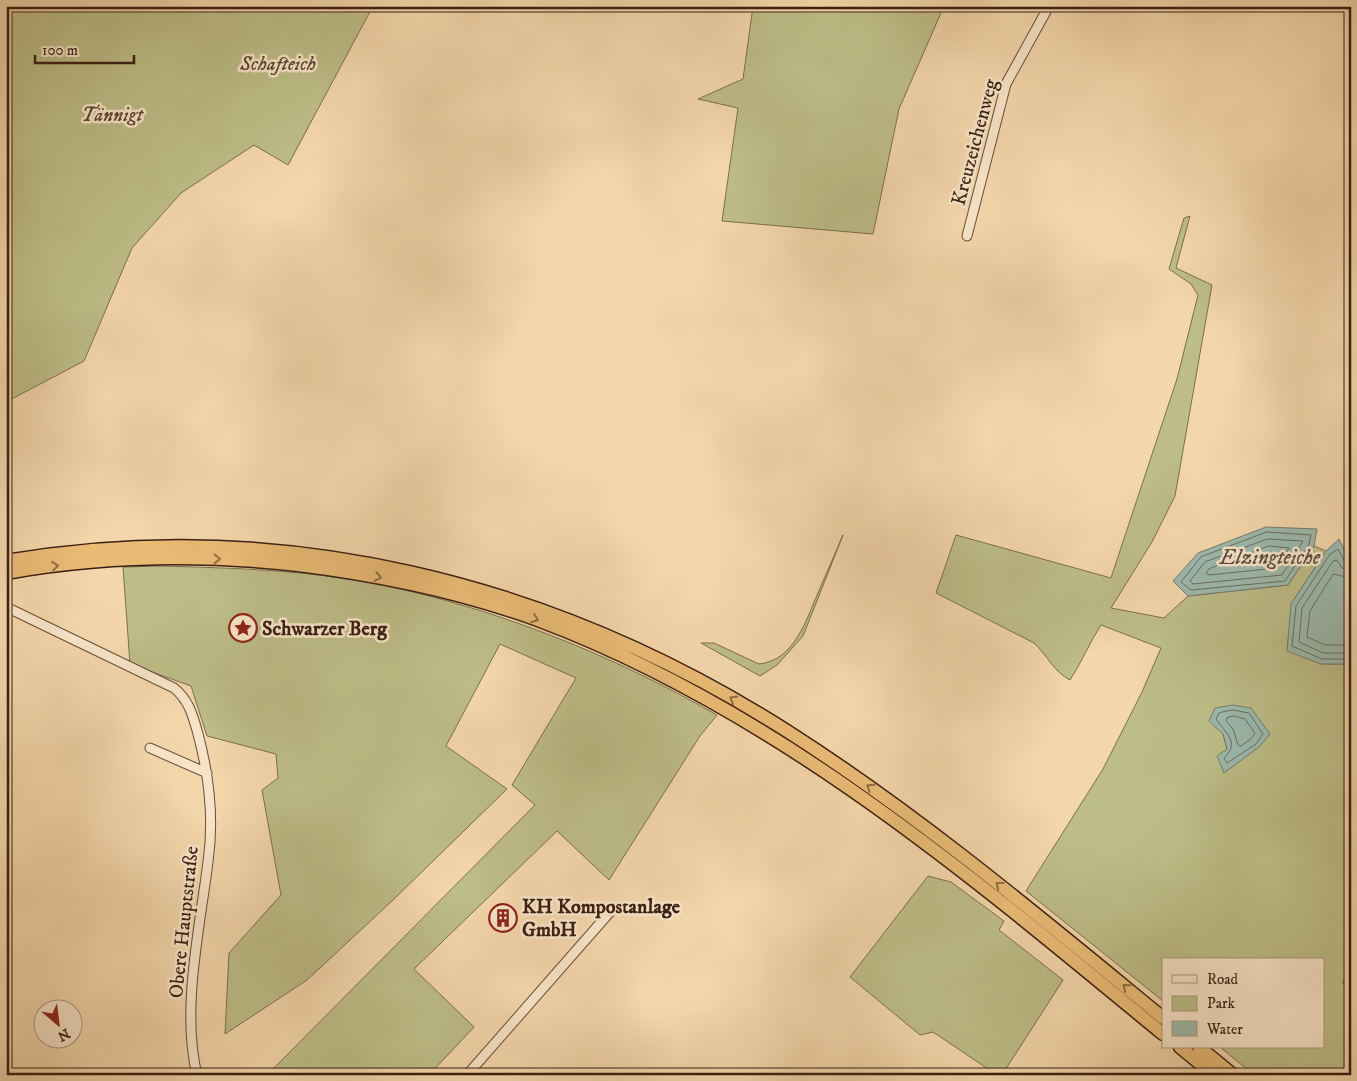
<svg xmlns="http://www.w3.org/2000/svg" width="1357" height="1081" font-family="'IM FELL DW Pica',serif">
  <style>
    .green { fill: #bdbd87; stroke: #7c6e4d; fill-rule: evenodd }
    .water { fill: #9bb9ad; stroke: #757b6f }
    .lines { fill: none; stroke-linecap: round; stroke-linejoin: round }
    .shore { stroke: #6b6c60; stroke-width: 1 }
    .minor-casing { stroke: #694d39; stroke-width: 11 }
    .highway-casing { stroke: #3b1f13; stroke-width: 15 }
    .minor { stroke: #f7e4c8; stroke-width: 9 }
    .highway { stroke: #eabb75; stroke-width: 12 }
    .oneway { stroke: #926d44 }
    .labels { text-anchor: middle; stroke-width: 5; stroke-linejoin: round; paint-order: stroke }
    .park-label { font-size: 20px; font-style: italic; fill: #5c4630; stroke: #f7e4c8 }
    .street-label { font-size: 20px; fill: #3b1f13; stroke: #f7e4c8 }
    .poi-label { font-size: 20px; font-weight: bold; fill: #3b1f13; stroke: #f7e4c8; text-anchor: start }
    .water-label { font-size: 21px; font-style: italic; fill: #584d41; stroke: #f7e4c8 }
  </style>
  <rect width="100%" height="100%" fill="#f3d6aa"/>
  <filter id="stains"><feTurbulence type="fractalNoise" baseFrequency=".004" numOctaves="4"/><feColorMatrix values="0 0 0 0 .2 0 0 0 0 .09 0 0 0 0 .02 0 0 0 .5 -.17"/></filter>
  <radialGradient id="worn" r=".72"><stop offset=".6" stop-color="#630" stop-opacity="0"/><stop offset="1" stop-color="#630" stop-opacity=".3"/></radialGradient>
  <path class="green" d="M6 6H373L288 165 254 145 181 193 132 248 84 361 6 402Z
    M753 6H944L899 109 873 234 722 221 738 108 698 99 743 79Z
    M1190 216 1176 268 1212 285 1175 496 1152 542 1111 608 1164 618 1188 596 1288 585 1314 546 1326 551 1291 604 1321 664H1351V968L1342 983 1351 987V1075H1254L1220 1047H1323V960H1163V1001L1026 891 1103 769 1142 692 1161 648 1101 625C1089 643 1082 662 1070 680 1053 671 1048 656 1034 643L936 593 956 535 1111 578 1177 379 1198 295 1191 284 1169 269 1184 218ZM1223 734 1259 747 1227 749Z
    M843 535 803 636 777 665 760 676 701 643H714L759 664C795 660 806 620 818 593 826 574 835 554 843 535Z
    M159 566C234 568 309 570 382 585 501 610 612 655 717 715L700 736 609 880 557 831 414 969 474 1027 429 1075H267L535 805 512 785 576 678 500 644 446 746 507 789 393 900 307 980 225 1034 229 953 281 895 262 790 278 778 276 754 207 736 191 686 130 664 123 567Z
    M928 876 951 882 1004 921 999 930 1063 980 1002 1075H997L933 1032 920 1035 850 977Z"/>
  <path class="water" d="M1266 527 1317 529 1314 546 1288 585 1188 596 1173 581 1198 553Z
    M1339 539 1351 564V664H1321L1287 651 1291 604 1326 551Z
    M1233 705 1251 708 1270 734 1259 747 1224 773 1217 756 1227 749 1223 734 1209 721 1215 708Z"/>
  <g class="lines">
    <path class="shore" d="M1267 532 1311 535 1309 544 1285 581 1191 590 1181 582 1201 557Z
      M1268 539 1303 541 1282 575 1193 584 1190 581 1205 562Z
      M1269 546 1289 548 1277 568 1209 575 1206 573 1209 569Z
      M1351 564 1345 562 1338 549 1330 554 1296 606 1292 646 1322 659H1351
      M1351 570 1342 568 1337 560 1333 561 1302 608 1299 642 1323 653H1351
      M1351 578 1333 574 1310 611 1307 637 1325 645H1351
      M1233 710 1249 713 1263 734 1256 744 1227 763 1224 758C1241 742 1225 733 1216 719L1219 713Z
      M1234 716 1245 719 1255 733 1251 739 1241 746 1238 745 1233 729 1226 721 1227 718Z"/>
    <defs>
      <path id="minor" d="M967 236 1006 84 1049 6
        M6 607 174 688C189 700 193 716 198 734 209 775 214 820 208 862 200 927 181 1010 197 1075
        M150 748 207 773
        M467 1075 610 912"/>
      <path id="highway" d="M6 561C281 514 553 582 787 731 920 816 1041 918 1163 1018
        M6 573C102 556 201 554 298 565 379 575 461 592 538 620 775 709 970 875 1163 1034
        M1180 1047 1214 1075
        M1199 1047 1233 1075"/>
    </defs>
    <use href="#minor" class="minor-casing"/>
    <use href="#highway" class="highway-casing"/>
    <use href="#minor" class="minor"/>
    <use href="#highway" class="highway"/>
  </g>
  <defs><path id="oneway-chevron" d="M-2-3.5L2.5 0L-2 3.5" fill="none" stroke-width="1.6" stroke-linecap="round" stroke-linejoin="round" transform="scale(1.25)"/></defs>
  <g class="oneway">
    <use href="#oneway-chevron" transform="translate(217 559) rotate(1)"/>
    <use href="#oneway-chevron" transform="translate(55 566) rotate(-7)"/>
    <use href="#oneway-chevron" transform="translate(378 577) rotate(11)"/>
    <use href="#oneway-chevron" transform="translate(535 619) rotate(20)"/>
    <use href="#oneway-chevron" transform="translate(733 699) rotate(-150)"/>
    <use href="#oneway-chevron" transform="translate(870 787) rotate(-145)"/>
    <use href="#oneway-chevron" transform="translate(999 885) rotate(-142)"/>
    <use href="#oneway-chevron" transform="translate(1126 987) rotate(-141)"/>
  </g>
  <defs>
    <symbol id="sight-ring" viewBox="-11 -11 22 22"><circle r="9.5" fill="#f7e4c8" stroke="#8f2418" stroke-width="1.5"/><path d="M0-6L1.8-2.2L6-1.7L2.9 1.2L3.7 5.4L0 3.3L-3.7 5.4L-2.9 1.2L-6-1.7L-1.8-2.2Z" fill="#8f2418"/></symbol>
    <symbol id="building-ring" viewBox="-11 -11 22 22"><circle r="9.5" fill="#f7e4c8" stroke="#8f2418" stroke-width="1.5"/><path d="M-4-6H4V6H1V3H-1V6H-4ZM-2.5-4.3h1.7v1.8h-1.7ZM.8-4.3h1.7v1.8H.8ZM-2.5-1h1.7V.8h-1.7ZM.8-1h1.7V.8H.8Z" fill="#8f2418"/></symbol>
  </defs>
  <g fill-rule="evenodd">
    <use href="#sight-ring" x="227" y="612" width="32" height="32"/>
    <use href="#building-ring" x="487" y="902" width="32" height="32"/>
  </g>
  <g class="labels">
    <g class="park-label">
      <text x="278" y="70">Schafteich</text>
      <text x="112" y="121">Tännigt</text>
    </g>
    <g class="street-label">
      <text transform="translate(974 142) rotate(-75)" y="7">Kreuzeichenweg</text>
      <text transform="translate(183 922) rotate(-84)" y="7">Obere Hauptstraße</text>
    </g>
    <g class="poi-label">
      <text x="262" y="635">Schwarzer Berg</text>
      <text x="522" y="913">KH Kompostanlage<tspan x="522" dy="23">GmbH</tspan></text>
    </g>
    <g class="water-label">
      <text x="1270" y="564">Elzingteiche</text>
    </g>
  </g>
  <rect width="1357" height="1081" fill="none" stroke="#f3d6aa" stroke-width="25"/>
  <rect x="8" y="8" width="1342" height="1066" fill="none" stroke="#3b1f13" stroke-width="2.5"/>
  <rect x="12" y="12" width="1332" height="1056" fill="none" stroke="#3b1f13"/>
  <rect x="1162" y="958" width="162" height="90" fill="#f7e4c8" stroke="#ac9580"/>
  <rect x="1172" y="975" width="25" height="8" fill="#f7e4c8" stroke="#ac9580"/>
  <text x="1207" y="984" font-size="15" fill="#3b1f13">Road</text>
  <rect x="1172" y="996" width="25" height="15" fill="#bdbd87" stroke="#ac9580"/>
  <text x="1207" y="1008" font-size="15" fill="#3b1f13">Park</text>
  <rect x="1172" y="1021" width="25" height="15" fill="#9bb9ad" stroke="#ac9580"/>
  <text x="1207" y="1034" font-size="15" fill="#3b1f13">Water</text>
  <g transform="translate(58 1024) rotate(152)"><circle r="24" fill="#f7e4c8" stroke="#ac9580"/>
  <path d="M0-4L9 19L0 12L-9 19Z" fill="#8f2418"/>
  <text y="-8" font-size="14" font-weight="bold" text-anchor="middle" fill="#3b1f13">N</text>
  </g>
  <path d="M35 55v8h99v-8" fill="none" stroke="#3b1f13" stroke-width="2.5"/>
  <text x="42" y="55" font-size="15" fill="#3b1f13" stroke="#f7e4c8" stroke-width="4" paint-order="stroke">100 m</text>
  <rect width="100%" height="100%" filter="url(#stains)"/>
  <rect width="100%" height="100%" fill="url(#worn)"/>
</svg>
